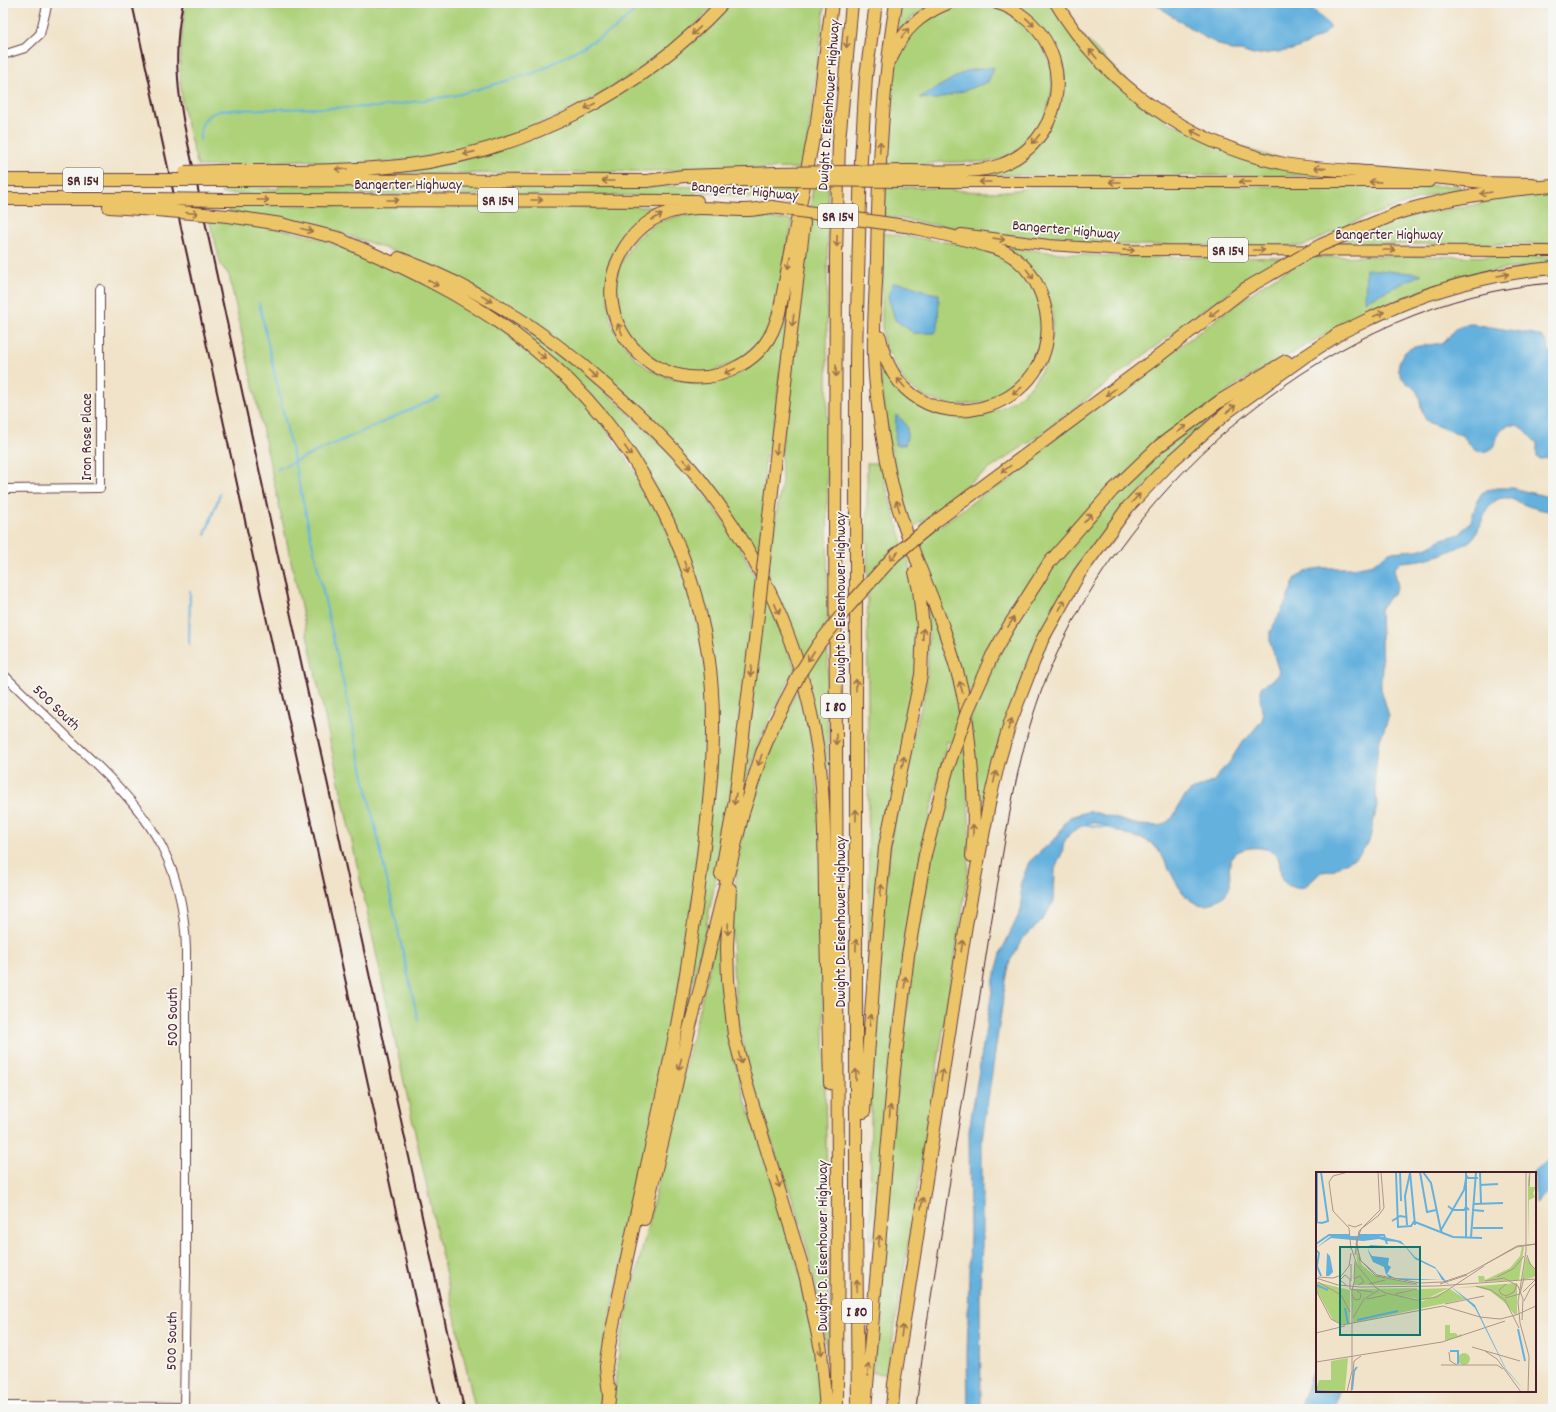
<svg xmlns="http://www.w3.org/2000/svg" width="1556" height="1412" font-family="Dekko,sans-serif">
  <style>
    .green { fill: #aed27a; stroke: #7c7852 }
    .water { fill: #65b1de; stroke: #586884 }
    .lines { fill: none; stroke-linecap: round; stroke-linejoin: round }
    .stream { stroke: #65b1de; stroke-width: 2 }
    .minor-casing { stroke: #633c43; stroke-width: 10 }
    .major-casing { stroke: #633c43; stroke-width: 12 }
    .highway-casing { stroke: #633c43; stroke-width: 14 }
    .minor { stroke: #fff; stroke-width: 8 }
    .major { stroke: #edc569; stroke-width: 10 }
    .highway { stroke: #edc569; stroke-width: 12 }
    .tram { stroke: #4a1f2b; stroke-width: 1 }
    .rail { stroke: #4a1f2b; stroke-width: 2 }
    .major-bridge-casing { stroke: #633c43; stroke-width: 12; stroke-linecap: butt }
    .highway-bridge-casing { stroke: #633c43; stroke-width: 14; stroke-linecap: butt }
    .major-bridge { stroke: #edc569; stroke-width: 10 }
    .highway-bridge { stroke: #edc569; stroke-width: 12 }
    .oneway { stroke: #9c724a }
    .labels { text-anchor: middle; stroke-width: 3.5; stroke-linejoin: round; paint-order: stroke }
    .shield { fill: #f6f6f2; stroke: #7e6067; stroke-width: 1 }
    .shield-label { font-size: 14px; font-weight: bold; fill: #4a1f2b }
    .street-label { font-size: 15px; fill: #4a1f2b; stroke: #f6f6f2 }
    .inset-river { fill: none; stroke: #65b1de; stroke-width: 2 }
    .inset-road { fill: none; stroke: #ae958a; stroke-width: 1 }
    .view { fill: #0f766e; fill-opacity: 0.15; stroke: #0f766e; stroke-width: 2 }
    .inset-edge { fill: none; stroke: #4a1f2b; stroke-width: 2 }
  </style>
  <rect width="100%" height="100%" fill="#f6f6f2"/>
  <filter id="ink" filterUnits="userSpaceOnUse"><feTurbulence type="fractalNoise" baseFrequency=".025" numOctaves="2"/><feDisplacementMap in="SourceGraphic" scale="8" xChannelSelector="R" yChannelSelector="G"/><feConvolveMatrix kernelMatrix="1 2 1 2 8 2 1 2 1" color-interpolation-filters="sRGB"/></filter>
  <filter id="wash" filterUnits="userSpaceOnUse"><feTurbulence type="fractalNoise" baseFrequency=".012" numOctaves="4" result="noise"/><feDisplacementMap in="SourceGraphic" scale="16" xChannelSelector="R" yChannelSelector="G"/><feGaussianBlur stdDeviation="0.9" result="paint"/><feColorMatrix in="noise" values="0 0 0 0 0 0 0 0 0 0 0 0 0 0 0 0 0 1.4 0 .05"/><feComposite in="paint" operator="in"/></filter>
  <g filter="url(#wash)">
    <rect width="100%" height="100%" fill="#f0e3c9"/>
    <path class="green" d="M186 3H717C702 17 687 34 671 47 586 114 485 154 378 163 362 165 342 166 327 165 318 164 312 160 303 160 268 161 233 167 198 166 193 149 188 131 184 113 177 76 181 39 186 3Z
      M728 3H825L811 115 803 168 537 173 390 174V170L405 169 587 112Z
      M902 3H935L912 17 901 30 898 28Z
      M971 3 985 4 995 6 1020 19 1041 41 1052 68V99L1042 126 1020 149 1001 159 987 162H939L915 166 886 167 891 85 898 52 918 24 947 7 958 4Z
      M1008 3H1051L1167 122 1317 172V176L988 175V172L1038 144 1059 63Z
      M279 185 800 187 796 204 696 191 694 196 222 194 220 186 279 189Z
      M813 186H828L827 309 828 812 821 740 767 576 771 541 782 482 781 456Z
      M1034 186H1460L1461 190 1433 194 1363 218 1303 246 1144 245 1096 244 1028 238 930 224 884 216 885 187C901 187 916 187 932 188 966 191 1000 196 1034 186Z
      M1530 193H1553V244H1335L1385 224 1410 216 1474 205 1500 197Z
      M225 205 670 207 615 253 610 266 607 283 610 316 615 331 635 358 649 369 663 376 677 380 710 381 726 378 741 372 754 362 783 311H788L772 441 765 458 762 525 758 561 735 521 588 364 398 253 365 241 333 231 228 211Z
      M702 214 793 220 774 318 765 336 743 359 709 373H693L658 363 629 338 620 320 616 282 620 265 634 240 658 222 679 216Z
      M209 219 249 222 314 237 381 261 461 303 529 348 590 406 654 500 686 576 706 661 709 705 708 766 694 897 668 1046 604 1347 599 1409H475L229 275 221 265Z
      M882 233 973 246 1006 257 1025 274 1038 296 1044 326 1038 357 1020 383 996 400 954 406 926 398 905 383 884 344 882 328Z
      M1010 247C1100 261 1191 256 1282 258L1206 308 1031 441 969 483 937 510 910 530C895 473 881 416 880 357 914 443 1034 432 1051 342 1053 330 1054 314 1050 303 1048 298 1042 292 1039 288 1029 275 1019 262 1009 250Z
      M1385 256 1553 257V263L1498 270 1473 275 1442 284 1408 296 1355 318 1237 384 1069 532 967 698 915 544 985 493 1012 479V470L1264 284 1308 257Z
      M467 293 488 304 576 364 678 460 732 532 756 578 751 643 725 834 706 927 669 1086 717 732 689 563 611 422 464 296Z
      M1227 400 1229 403 1175 450 1091 551 996 750 988 781 982 810 979 811 970 716 1010 631 1059 556 1140 468Z
      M867 463H882L887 490 912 573 921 649 869 975Z
      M924 592 952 666 965 733 970 839 968 870 961 920 887 1374 873 1373 886 1183 914 946 935 831 958 747 947 741 921 854 874 1239H870L871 1098 885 886 889 852 904 773 926 688 929 636Z
      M765 593 795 668 761 737 743 790H740Z
      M799 687 813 746 820 810 830 1359H828C821 1312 813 1264 799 1219 785 1173 765 1129 752 1083 723 982 725 858 765 760 775 735 787 711 799 687Z
      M722 913 728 1029 737 1071 746 1103 783 1205 813 1329 822 1409H613L617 1365 622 1334Z"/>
    <path class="water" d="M1155 3H1306L1331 27 1323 35 1305 45 1292 50 1253 55 1241 51H1233L1206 38 1169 14Z
      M994 67 988 82 960 92 937 99 919 98 966 71Z
      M1366 269 1422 274 1365 301Z
      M893 283C910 282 922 293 939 294L938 327 935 333H914L895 320 888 296Z
      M1472 324 1534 334 1542 337 1546 342 1553 359V449L1548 458 1541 459 1537 457V443C1532 439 1526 431 1522 428 1520 426 1516 425 1513 425 1493 425 1500 448 1487 451 1470 455 1471 441 1461 435 1454 432 1430 424 1427 421 1420 413 1422 401 1417 392 1415 388 1409 385 1406 382 1402 379 1400 374 1398 369 1401 340 1425 348 1445 342 1455 329 1454 325 1472 324Z
      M896 415C909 424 909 431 905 445H895Z
      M1497 488H1512L1553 498V512C1543 510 1532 508 1523 504 1516 502 1511 497 1503 498 1485 500 1483 526 1473 538 1466 546 1436 557 1425 559 1417 561 1409 561 1401 562L1394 569C1395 575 1398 581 1397 586 1396 593 1384 601 1380 610L1382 667 1381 680V689L1389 716 1378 745 1375 777 1377 806 1369 842 1358 856 1331 871 1321 872 1305 887 1295 888 1287 885 1282 880C1280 873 1281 862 1277 856 1270 845 1241 845 1233 856 1223 872 1240 887 1219 899 1215 902 1210 905 1205 905 1176 905 1170 856 1151 843 1146 839 1137 838 1131 836 1119 832 1107 826 1094 822L1088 823 1078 828 1070 833 1064 842 1062 853 1055 869 1054 901 1043 919 1023 939 1010 961 1005 986 982 1139V1245L980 1292 981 1409H968L967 1356 970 1232 969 1131 994 979 1002 950 1021 910 1022 902 1020 885 1024 875 1029 862 1057 837 1066 821 1070 817 1090 811 1138 825 1159 826 1167 822 1173 817 1182 800 1190 791 1214 781 1220 772 1229 763 1241 744 1249 736 1262 720 1263 716 1260 698 1262 686 1274 679 1279 672 1270 642V632L1286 602 1295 579 1305 571 1321 568H1354L1373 564 1389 552 1417 550 1428 547 1442 539 1460 534 1471 521 1477 501 1482 493 1487 490Z
      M1553 1156V1188L1535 1203V1173H1532Z
      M1317 1356V1391H1339L1334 1409H1300Z"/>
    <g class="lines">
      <path class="stream" d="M200 140C200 122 204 115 222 110L380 107 457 95 537 72 615 29 643 3
        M259 303 418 1020
        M278 469 439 397
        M205 535 220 494
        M189 645 190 591
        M1081 824 1116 829"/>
    </g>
  </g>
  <g filter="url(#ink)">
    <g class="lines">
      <defs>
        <path id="minor" d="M3 55 25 48 40 34 47 6V3
          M3 489 100 488V289
          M3 674C28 698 52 722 77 746 143 808 184 854 186 950V1272L184 1409
          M3 1406 184 1407"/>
        <path id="major" d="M699 181H776
          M907 182H1429
          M1477 182 1533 183
          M961 234 1049 245 1125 250 1553 251"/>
        <path id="highway" d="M896 3C882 88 878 174 877 259 876 291 873 323 874 355 875 396 882 437 890 476 901 528 924 575 942 624 950 647 958 672 963 695 966 708 967 721 968 734 973 774 976 816 972 856
          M1056 3C1106 86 1190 145 1285 164 1313 169 1341 170 1369 172 1408 175 1446 178 1484 182
          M892 57C902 30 921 14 948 3
          M815 137 832 3
          M218 171C278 171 340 172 400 166 523 153 639 93 723 3
          M908 171C935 171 976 174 1001 165 1060 143 1076 65 1031 23 1021 14 1009 6 997 3
          M3 180H149
          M220 180 647 181 684 176 776 173
          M3 199H154
          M224 200 697 201
          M109 207 156 210
          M772 207C763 208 754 210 745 210 719 210 692 204 667 213 647 220 631 235 621 254 582 327 667 408 739 366 752 359 765 347 772 332 775 326 777 319 779 313L815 129
          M1398 213C1448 197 1500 190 1553 186
          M228 216 281 224 342 239
          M334 237C398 264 461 293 516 335 619 411 688 526 708 653 719 726 710 799 701 872 694 923 687 974 677 1025 656 1131 630 1235 610 1341L606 1367 609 1395
          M399 258C477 287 548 333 609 388 641 416 672 445 699 478 759 553 800 644 816 739 825 789 824 840 825 890 827 955 828 1019 830 1083
          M1337 334C1356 326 1374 316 1393 308 1444 286 1498 273 1553 268
          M880 337C903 461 1074 413 1044 303 1039 283 1026 264 1007 253 1002 250 994 248 987 246 961 237 933 232 905 226
          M935 522 1156 358 1245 289
          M767 533 804 223
          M992 656 1009 626 1049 563 1112 491 1159 446 1220 401 1286 361
          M721 874 735 800 756 632
          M730 889 727 947 728 980 734 1035 746 1082 806 1278 821 1350 826 1409
          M864 1112 876 945 885 847 921 675 923 627 919 590 915 572
          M644 1219 690 1026 701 985 743 813 762 753 774 724
          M608 1409 610 1388
          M837 1409 838 1182 835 517 836 255 839 141 852 3
          M858 1409 856 1212V355L861 160 866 76 876 3
          M865 1409 894 1071 908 955 925 855 947 770
          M892 1409 894 1384 966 925 990 799 999 761 1010 723 1042 640 1079 574 1128 507 1172 461 1230 410 1304 357 1344 331"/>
      </defs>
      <use href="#minor" class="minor-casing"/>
      <use href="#major" class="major-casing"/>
      <use href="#highway" class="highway-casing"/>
      <use href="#minor" class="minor"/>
      <use href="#major" class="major"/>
      <use href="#highway" class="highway"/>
      <path class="tram" d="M916 1409C923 1345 933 1282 944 1219 955 1146 967 1074 979 1001 987 949 995 898 1004 846 1014 787 1025 730 1048 674 1128 480 1338 298 1553 283"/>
      <path class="rail" d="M132 3 439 1409
        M183 3C173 49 177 93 187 139L464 1409"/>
      <defs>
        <path id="major-bridge" d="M776 181 907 182"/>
        <path id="highway-bridge" d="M185 172 218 171
          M776 173 908 171
          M149 180H220
          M154 199 224 200
          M772 207 905 226
          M156 210 228 216
          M1245 289 1321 245 1398 213
          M756 632 767 533
          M774 724 800 673 818 645 847 608 894 556 935 522
          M947 770 967 712 992 656"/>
      </defs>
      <use href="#major-bridge" class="major-bridge-casing"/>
      <use href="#highway-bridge" class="highway-bridge-casing"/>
      <use href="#major-bridge" class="major-bridge"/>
      <use href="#highway-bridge" class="highway-bridge"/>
    </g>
    <defs><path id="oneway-shaft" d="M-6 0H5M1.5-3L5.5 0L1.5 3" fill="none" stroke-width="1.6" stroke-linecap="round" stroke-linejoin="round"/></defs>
    <g class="oneway">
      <use href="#oneway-shaft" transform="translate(1030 22) rotate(43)"/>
      <use href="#oneway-shaft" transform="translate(696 31) rotate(137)"/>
      <use href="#oneway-shaft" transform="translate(905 33) rotate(-52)"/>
      <use href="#oneway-shaft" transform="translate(847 42) rotate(95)"/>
      <use href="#oneway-shaft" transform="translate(1093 54) rotate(-131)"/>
      <use href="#oneway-shaft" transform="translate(590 106) rotate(152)"/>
      <use href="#oneway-shaft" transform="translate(1196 133) rotate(-153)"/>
      <use href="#oneway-shaft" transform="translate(1036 139) rotate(129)"/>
      <use href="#oneway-shaft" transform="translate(880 147) rotate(-87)"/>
      <use href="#oneway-shaft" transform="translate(469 153) rotate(167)"/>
      <use href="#oneway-shaft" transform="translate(1320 168) rotate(-175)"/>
      <use href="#oneway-shaft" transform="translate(341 169) rotate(179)"/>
      <use href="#oneway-shaft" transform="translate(608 181) rotate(-180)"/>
      <use href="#oneway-shaft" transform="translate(985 182) rotate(180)"/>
      <use href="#oneway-shaft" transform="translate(1115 182) rotate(180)"/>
      <use href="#oneway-shaft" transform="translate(1245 182) rotate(-180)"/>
      <use href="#oneway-shaft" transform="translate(1375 182) rotate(-180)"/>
      <use href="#oneway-shaft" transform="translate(1486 193) rotate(171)"/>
      <use href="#oneway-shaft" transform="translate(263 200)"/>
      <use href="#oneway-shaft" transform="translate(393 200)"/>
      <use href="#oneway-shaft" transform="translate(537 200)"/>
      <use href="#oneway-shaft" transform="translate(192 213) rotate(5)"/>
      <use href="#oneway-shaft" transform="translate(657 217) rotate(-28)"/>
      <use href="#oneway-shaft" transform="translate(307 230) rotate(15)"/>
      <use href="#oneway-shaft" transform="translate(999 239) rotate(8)"/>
      <use href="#oneway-shaft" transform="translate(837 241) rotate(91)"/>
      <use href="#oneway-shaft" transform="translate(1129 250) rotate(1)"/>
      <use href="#oneway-shaft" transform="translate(1259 250)"/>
      <use href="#oneway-shaft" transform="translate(1389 250)"/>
      <use href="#oneway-shaft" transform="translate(789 263) rotate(101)"/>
      <use href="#oneway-shaft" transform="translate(1030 274) rotate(53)"/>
      <use href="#oneway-shaft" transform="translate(1503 275) rotate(-10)"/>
      <use href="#oneway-shaft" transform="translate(433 283) rotate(29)"/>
      <use href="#oneway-shaft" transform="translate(487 299) rotate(29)"/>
      <use href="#oneway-shaft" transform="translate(1214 313) rotate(142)"/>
      <use href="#oneway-shaft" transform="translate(1379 314) rotate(-24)"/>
      <use href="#oneway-shaft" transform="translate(793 320) rotate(97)"/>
      <use href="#oneway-shaft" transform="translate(620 329) rotate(-114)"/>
      <use href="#oneway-shaft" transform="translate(541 355) rotate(40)"/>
      <use href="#oneway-shaft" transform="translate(730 371) rotate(156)"/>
      <use href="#oneway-shaft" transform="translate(836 371) rotate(90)"/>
      <use href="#oneway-shaft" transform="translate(593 374) rotate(40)"/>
      <use href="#oneway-shaft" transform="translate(901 383) rotate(-130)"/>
      <use href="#oneway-shaft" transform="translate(1017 391) rotate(142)"/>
      <use href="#oneway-shaft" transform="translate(1111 392) rotate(144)"/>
      <use href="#oneway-shaft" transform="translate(1231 409) rotate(-38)"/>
      <use href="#oneway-shaft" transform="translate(1182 429) rotate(-37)"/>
      <use href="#oneway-shaft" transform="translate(777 449) rotate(97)"/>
      <use href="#oneway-shaft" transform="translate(628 451) rotate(56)"/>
      <use href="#oneway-shaft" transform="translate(687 464) rotate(49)"/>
      <use href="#oneway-shaft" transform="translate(1006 469) rotate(144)"/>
      <use href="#oneway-shaft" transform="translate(1136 498) rotate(-46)"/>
      <use href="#oneway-shaft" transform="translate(898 506) rotate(-106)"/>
      <use href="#oneway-shaft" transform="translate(1088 518) rotate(-49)"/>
      <use href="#oneway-shaft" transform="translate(894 556) rotate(136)"/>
      <use href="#oneway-shaft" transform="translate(686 567) rotate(71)"/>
      <use href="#oneway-shaft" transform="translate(1062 605) rotate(-61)"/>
      <use href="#oneway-shaft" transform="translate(777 609) rotate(67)"/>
      <use href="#oneway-shaft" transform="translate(1011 622) rotate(-58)"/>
      <use href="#oneway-shaft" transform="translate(923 634) rotate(-87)"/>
      <use href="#oneway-shaft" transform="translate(811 656) rotate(123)"/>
      <use href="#oneway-shaft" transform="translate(751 671) rotate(97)"/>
      <use href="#oneway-shaft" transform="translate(856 685) rotate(-90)"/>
      <use href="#oneway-shaft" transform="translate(961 687) rotate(-106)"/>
      <use href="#oneway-shaft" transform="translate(1010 724) rotate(-71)"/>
      <use href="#oneway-shaft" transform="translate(836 739) rotate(90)"/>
      <use href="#oneway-shaft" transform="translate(760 760) rotate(109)"/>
      <use href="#oneway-shaft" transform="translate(903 762) rotate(-78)"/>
      <use href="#oneway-shaft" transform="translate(995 777) rotate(-77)"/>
      <use href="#oneway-shaft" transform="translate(735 799) rotate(99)"/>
      <use href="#oneway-shaft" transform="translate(856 815) rotate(-90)"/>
      <use href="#oneway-shaft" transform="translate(973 830) rotate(-90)"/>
      <use href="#oneway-shaft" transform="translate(881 890) rotate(-85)"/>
      <use href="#oneway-shaft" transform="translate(728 929) rotate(93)"/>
      <use href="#oneway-shaft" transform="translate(856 945) rotate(-90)"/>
      <use href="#oneway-shaft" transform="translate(962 946) rotate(-81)"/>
      <use href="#oneway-shaft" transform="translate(905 982) rotate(-83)"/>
      <use href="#oneway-shaft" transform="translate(870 1020) rotate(-86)"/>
      <use href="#oneway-shaft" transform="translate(740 1058) rotate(76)"/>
      <use href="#oneway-shaft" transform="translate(680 1064) rotate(104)"/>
      <use href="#oneway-shaft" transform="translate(856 1075) rotate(-90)"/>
      <use href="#oneway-shaft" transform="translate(942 1075) rotate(-81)"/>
      <use href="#oneway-shaft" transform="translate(890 1111) rotate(-85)"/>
      <use href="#oneway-shaft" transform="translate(778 1182) rotate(73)"/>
      <use href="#oneway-shaft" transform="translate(922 1203) rotate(-81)"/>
      <use href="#oneway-shaft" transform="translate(879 1241) rotate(-85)"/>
      <use href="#oneway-shaft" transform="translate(857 1286) rotate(-91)"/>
      <use href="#oneway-shaft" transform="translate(902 1331) rotate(-81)"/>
      <use href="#oneway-shaft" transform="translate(821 1349) rotate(81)"/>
      <use href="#oneway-shaft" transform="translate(868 1370) rotate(-85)"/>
    </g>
  </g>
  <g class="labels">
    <g class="shield">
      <rect x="63" y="168" width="40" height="24" rx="3"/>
      <rect x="478" y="188" width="40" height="24" rx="3"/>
      <rect x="818" y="204" width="40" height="24" rx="3"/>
      <rect x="1208" y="238" width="40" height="24" rx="3"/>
      <rect x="821" y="694" width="30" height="24" rx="3"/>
      <rect x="842" y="1299" width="30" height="24" rx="3"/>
    </g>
    <g class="shield-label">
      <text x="83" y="185">SR 154</text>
      <text x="498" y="205">SR 154</text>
      <text x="838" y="221">SR 154</text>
      <text x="1228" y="255">SR 154</text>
      <text x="836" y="711">I 80</text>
      <text x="857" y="1316">I 80</text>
    </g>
    <g class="street-label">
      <text transform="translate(828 105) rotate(-86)" y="5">Dwight D. Eisenhower Highway</text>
      <text x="408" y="189">Bangerter Highway</text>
      <text transform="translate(745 190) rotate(5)" y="5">Bangerter Highway</text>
      <text transform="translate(1066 229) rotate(5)" y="5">Bangerter Highway</text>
      <text x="1389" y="239">Bangerter Highway</text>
      <text transform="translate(86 437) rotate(-90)" y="5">Iron Rose Place</text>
      <text transform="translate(840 598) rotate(-90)" y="5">Dwight D. Eisenhower Highway</text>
      <text transform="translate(57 707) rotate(44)" y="5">500 South</text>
      <text transform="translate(840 922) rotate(-90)" y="5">Dwight D. Eisenhower Highway</text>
      <text transform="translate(172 1017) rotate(-90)" y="5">500 South</text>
      <text transform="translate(822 1246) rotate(-90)" y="5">Dwight D. Eisenhower Highway</text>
      <text transform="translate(171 1341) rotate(-89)" y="5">500 South</text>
    </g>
  </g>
  <g transform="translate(1316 1172)">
    <rect width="220" height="220" fill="#f0e3c9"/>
    <path d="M212 0 214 15H220L217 21 219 25 213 28 212 71ZM39 74 46 93 58 103 102 113H38L39 91 58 111 42 94ZM206 74 208 75 203 108 163 110 162 104H168L169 108 194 96 204 84ZM210 84 220 99V104L215 106 220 105 206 108ZM0 110 34 118V152H25L17 148 0 117ZM201 111V142L199 143 188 130 174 119 160 115 136 116ZM101 116 78 122 107 129 134 117 149 127 37 151 35 117ZM133 116 108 128 76 122 105 117ZM129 153H134V161H140L142 164 144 162 146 163V164L129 169ZM142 187a6 6 0 1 1 12 0a6 6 0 1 1-12 0ZM32 186 29 219 0 218 3 208H15V189Z" fill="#aed27a"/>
    <path d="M15 64H63L85 69 99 85 119 95 133 113 159 133 190 197 210 220 190 198 159 136 149 127 127 108H88L73 105 70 102 68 95 57 90 52 79 53 74 54 73H71L54 74 52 78 56 84 73 86 72 93 75 95 71 102 79 106 126 108 120 97 99 87 88 73 81 70 71 69V72L70 69 63 67 47 69 15 66 0 76ZM11 81 14 84 17 100 13 104H10Z" fill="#65b1de"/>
    <path class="inset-river" d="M80 0 82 55 95 54 99 48M84 0 85 29M94 0 99 53M104 0 111 40 120 38M107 0 115 11 125 59M150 0V65M164 0 165 31M150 3 152 6H162M164 13 182 12M157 32 187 31M132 34 137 38H148L150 35 153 38M156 38 168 39M76 49 84 44 90 45M0 50 6 51 12 49 5 0M1 50V0M99 50 137 65 166 66M91 53 89 24 94 1M157 56H187M126 61 125 58 148 18 150 7M43 63H68L71 72M155 65 160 0M0 72 13 63H34M0 78 3 81 1 94 5 104M0 113 12 118M29 136 32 152M41 148 82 139M202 157 209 189M134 179H142V192M36 218 38 199 41 195M0 219 27 220"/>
    <path class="inset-road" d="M32 0 17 4 13 10 17 39 33 56 35 77M65 0 68 36 62 44 45 57 40 72 45 89 61 103 104 111 127 110 151 102 201 75 220 72M210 0V79L202 130 204 151 213 184 212 220M213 14 214 0M32 53 39 55 46 52M40 66 44 88M35 75 41 93 59 115 69 121 101 128 121 125 168 94M39 83 43 59 64 38 62 0M211 83 214 92 220 98M43 87 60 104 101 112M168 93 201 74 220 72M2 105 17 106 26 103 33 94 35 81M181 105 197 97 208 84M0 106 22 113 44 115 121 114 220 107M38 107 39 89M35 109V92M169 109 188 106 202 114 207 127 206 148M2 110 25 123 34 140M53 112 69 108M124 112 151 103M190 112 183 118 185 122 190 124 198 120 201 112M30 113 24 108 29 103 34 107V117M160 114 175 118 189 128 203 156M34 117 57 120M0 118 15 147 26 153 127 134 164 145 184 147 200 143 220 134M207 120 220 107M79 122 101 117M36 123 39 128 44 127 45 122 41 119M189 126 204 122 208 106M51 127 70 123M208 129 214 117 220 111M129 132 168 124M37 146 48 127 63 118M0 161 29 154M156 175 204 189M169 179 181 187 205 220M133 180 134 189 141 193M0 190 126 170 189 149M125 193H181L187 197M31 220 36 199V119L39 106 44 104 48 110 42 113M35 220 38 189 45 184"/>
    <path class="view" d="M24 75H104V163H24Z"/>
    <rect width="220" height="220" class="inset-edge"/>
  </g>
  <rect width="1556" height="1412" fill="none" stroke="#f6f6f2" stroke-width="16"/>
</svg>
